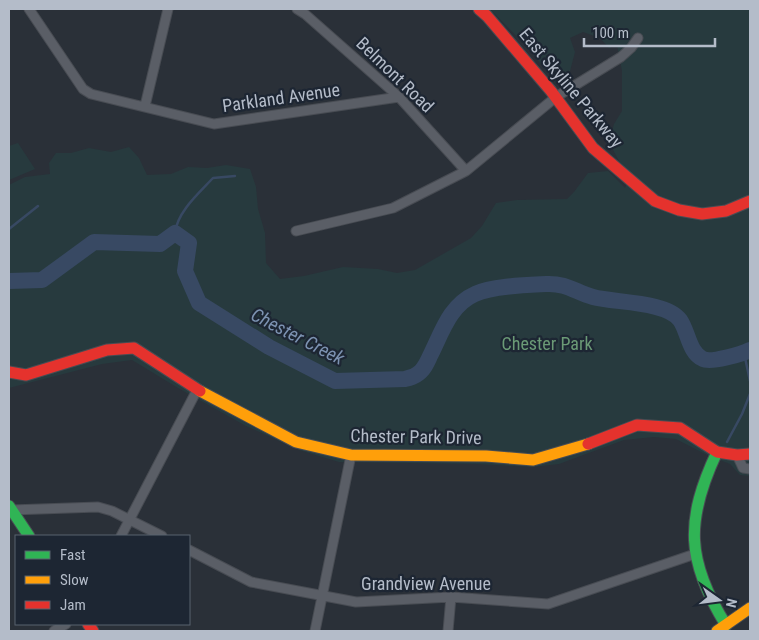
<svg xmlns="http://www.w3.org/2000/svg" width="759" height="640" font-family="'Roboto Condensed',sans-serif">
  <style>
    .green { fill: #273a3e }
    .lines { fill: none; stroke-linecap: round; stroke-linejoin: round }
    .stream { stroke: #384963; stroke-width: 2.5 }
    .river { stroke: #384963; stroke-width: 16 }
    .street-casing { stroke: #484c53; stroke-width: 11 }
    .fast-casing { stroke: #484c53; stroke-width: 13 }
    .slow-casing { stroke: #484c53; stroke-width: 13 }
    .jam-casing { stroke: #484c53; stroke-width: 13 }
    .street { stroke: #5a5e66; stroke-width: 9 }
    .fast { stroke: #30b455; stroke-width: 11 }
    .slow { stroke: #ff9f0a; stroke-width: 11 }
    .jam { stroke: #e5322d; stroke-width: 11 }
    .labels { text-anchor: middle; stroke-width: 4.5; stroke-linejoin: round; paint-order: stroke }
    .street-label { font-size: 18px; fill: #b4bcc9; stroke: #1d2633 }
    .park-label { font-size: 18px; fill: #6b9a76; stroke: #1d2633 }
    .water-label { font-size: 19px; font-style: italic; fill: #7c92b1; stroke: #1d2633 }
  </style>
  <rect width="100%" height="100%" fill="#2a3038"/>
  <path class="green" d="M490 9H750V476L740 475 730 464 707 455 676 439 654 437 624 440 559 464 533 467 476 464 339 462 299 450 246 426 178 388 132 360 102 364 9 388V185L25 177 50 174 49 163 56 153H71L89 148 111 152 129 147 139 158 147 175 171 174 188 167 207 168 226 165 250 169 256 187 258 209 265 233 266 263 280 279 304 276 343 267 378 269 397 273 415 270 471 238 482 226 496 203 517 200 567 199 574 192 588 173 608 171 625 188 631 173 620 163 609 142 614 124 622 111V71L617 45 609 48 600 38 583 32 570 38 575 52 569 75 555 83 531 51Z
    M18 143 35 169 9 180V146Z"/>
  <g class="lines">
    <path class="stream" d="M9 229 38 206
      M175 233C177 212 199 193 213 178L235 176
      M744 353 750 381
      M727 442 742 414 750 394"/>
    <path class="river" d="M9 281 42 280 94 242 160 244 175 233 189 243 185 271 199 303 269 347 335 381 405 379C409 378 413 377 416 375 424 371 427 362 431 354 442 332 450 305 475 294 492 286 527 285 546 284 567 283 575 292 593 297 614 303 666 301 680 320 688 331 689 353 703 359 711 363 742 354 750 350"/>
    <defs>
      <path id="street" d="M29 9 83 89 91 94 214 124 399 97
        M297 9 305 14 399 97 466 171
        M145 106 168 9
        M296 231 393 208 466 171 556 97 621 57 631 48 638 38
        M737 455 743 468 750 469
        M11 510 98 507 112 511 162 536
        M121 536 197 390
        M189 550 251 582 356 602 451 597 548 604 695 554
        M54 631 66 624
        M315 631 351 455
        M448 631 451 597"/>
      <path id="fast" d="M717 452C685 520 686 561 726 625
        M9 506 29 536"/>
      <path id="slow" d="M200 391 296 442 351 455 486 456 533 460 588 444
        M717 631 750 608"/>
      <path id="jam" d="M479 9 487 16 551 91 593 148 655 201 679 210 702 214 726 211 750 201
        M9 372 26 375 107 350 134 348 200 391
        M588 444 637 425 680 428 717 452 737 455 750 454
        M88 624 93 631"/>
    </defs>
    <use href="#street" class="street-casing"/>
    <use href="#fast" class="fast-casing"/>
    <use href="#slow" class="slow-casing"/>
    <use href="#jam" class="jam-casing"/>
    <use href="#street" class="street"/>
    <use href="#fast" class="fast"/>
    <use href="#slow" class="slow"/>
    <use href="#jam" class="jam"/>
  </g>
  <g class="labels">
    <g class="street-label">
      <text transform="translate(395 75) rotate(44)" y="6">Belmont Road</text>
      <text transform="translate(571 88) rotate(50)" y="6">East Skyline Parkway</text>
      <text transform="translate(281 98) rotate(-8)" y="6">Parkland Avenue</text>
      <text transform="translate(416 437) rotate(1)" y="6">Chester Park Drive</text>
      <text x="426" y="590">Grandview Avenue</text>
    </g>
    <g class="park-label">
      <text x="547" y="350">Chester Park</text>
    </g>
    <g class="water-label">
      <text transform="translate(298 336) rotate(27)" y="7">Chester Creek</text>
    </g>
  </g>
  <rect width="759" height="640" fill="none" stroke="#b4bcc9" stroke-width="20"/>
  <rect x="15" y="535" width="175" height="90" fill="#1d2633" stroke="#59626f"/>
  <rect x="25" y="551" width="25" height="8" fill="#30b455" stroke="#59626f"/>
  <text x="60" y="560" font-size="15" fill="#b4bcc9">Fast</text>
  <rect x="25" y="576" width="25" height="8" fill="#ff9f0a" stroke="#59626f"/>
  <text x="60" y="585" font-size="15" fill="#b4bcc9">Slow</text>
  <rect x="25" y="601" width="25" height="8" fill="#e5322d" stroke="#59626f"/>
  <text x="60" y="610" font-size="15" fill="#b4bcc9">Jam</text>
  <g transform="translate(719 600) rotate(104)" stroke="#1d2633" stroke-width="4" paint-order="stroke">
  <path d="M0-4L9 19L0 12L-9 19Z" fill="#b4bcc9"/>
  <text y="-8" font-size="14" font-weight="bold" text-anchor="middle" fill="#b4bcc9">N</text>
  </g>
  <path d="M584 38v8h131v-8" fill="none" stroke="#b4bcc9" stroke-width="2.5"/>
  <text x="592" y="38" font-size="15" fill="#b4bcc9" stroke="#1d2633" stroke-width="4" paint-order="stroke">100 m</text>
</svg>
